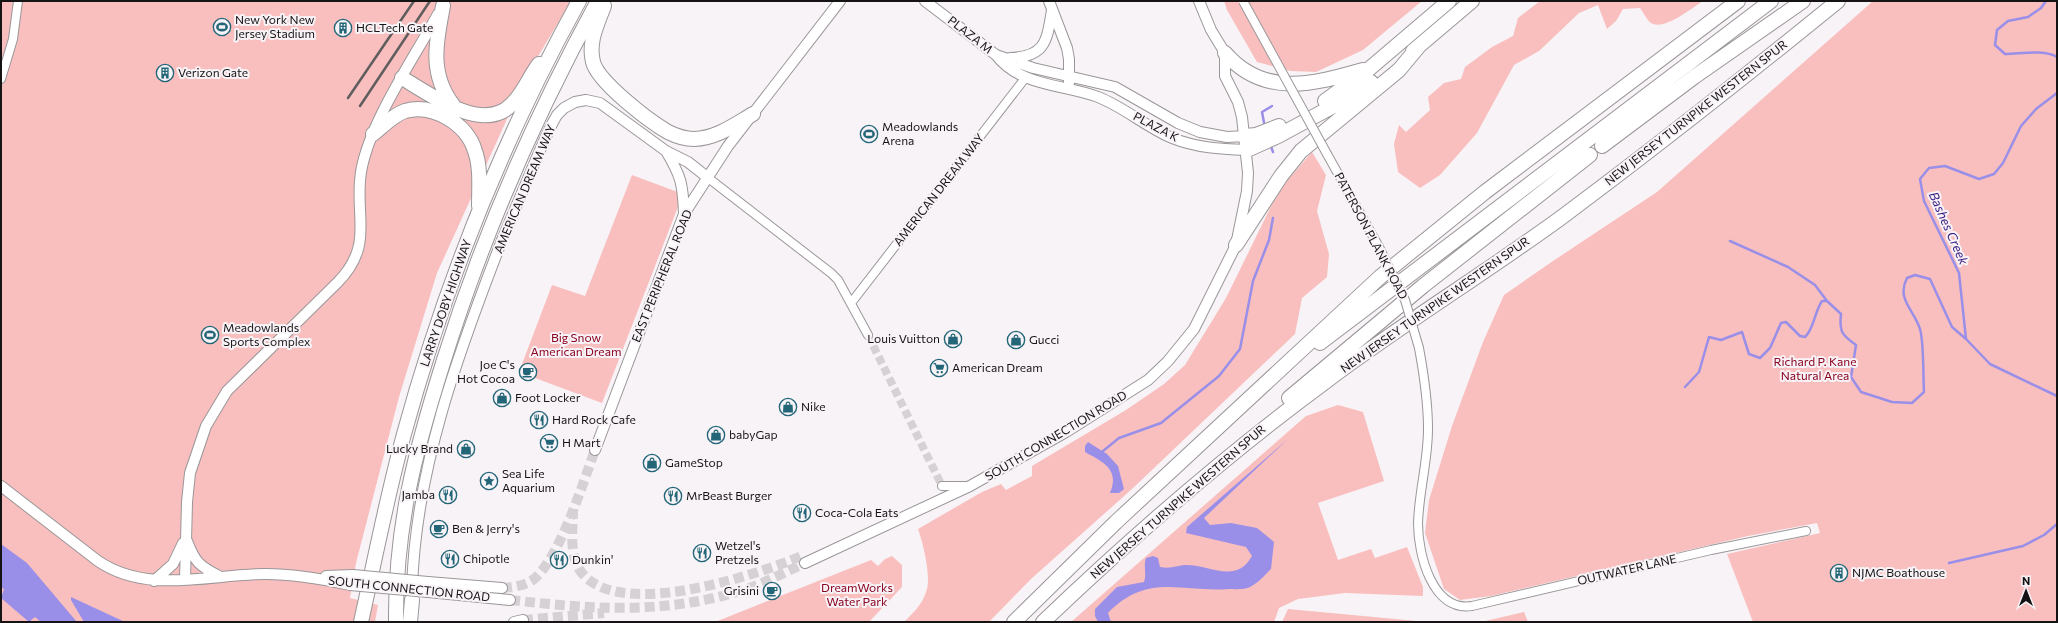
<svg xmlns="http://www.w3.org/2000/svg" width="2058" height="623" font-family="Commissioner,sans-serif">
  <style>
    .green { fill: #f9bfbe }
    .water { fill: #9a8fe8 }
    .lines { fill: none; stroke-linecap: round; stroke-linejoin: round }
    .stream { stroke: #9a8fe8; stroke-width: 2.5 }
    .minor-tunnel { stroke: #d6d1d5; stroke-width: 8; stroke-dasharray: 8 4; stroke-linecap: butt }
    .tertiary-tunnel { stroke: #d6d1d5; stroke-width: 10; stroke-dasharray: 10 5; stroke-linecap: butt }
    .minor-casing { stroke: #9a9699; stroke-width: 10 }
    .tertiary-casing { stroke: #9a9699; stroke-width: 12 }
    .motorway-casing { stroke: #9a9699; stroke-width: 16 }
    .minor { stroke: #fff; stroke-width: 8 }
    .tertiary { stroke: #fff; stroke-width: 10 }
    .motorway { stroke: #fff; stroke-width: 14 }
    .rail { stroke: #605d5f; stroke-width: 2.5 }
    .minor-bridge-casing { stroke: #9a9699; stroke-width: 10; stroke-linecap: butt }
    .tertiary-bridge-casing { stroke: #9a9699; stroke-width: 12; stroke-linecap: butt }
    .minor-bridge { stroke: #fff; stroke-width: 8 }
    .tertiary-bridge { stroke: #fff; stroke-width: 10 }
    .labels { text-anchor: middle; stroke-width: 4; stroke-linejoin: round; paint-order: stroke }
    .poi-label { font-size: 12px; fill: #151314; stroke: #f8f3f7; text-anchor: start }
    .street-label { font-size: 12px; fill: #151314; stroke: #f8f3f7 }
    .park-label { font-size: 12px; fill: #8a0522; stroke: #f8f3f7 }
    .water-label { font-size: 13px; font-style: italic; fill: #3b1e85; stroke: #f8f3f7 }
  </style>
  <rect width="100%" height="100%" fill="#f8f3f7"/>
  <path class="green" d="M1 1H571L527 75 437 273 399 397 356 563 350 598 378 605 375 622H1Z
    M1224 1H1422L1363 50 1316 72 1291 71 1257 62 1227 10Z
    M1540 1H1703C1692 8 1664 31 1651 23 1647 20 1643 12 1640 8L1623 9 1616 21 1607 29 1598 5 1579 13 1539 51 1514 65 1477 133 1440 175 1420 188 1398 172 1394 144 1399 125 1406 132 1430 110 1428 97 1444 83 1461 79 1465 67 1492 47 1513 36 1518 18Z
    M1873 1H2057V622H1753L1727 554 1820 533 1817 523 1748 536 1491 596 1460 600 1444 589 1425 533 1429 500 1452 426 1483 342 1504 295 1553 261 1657 192Z
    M1312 152 1326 175 1317 211 1329 254 1327 277 1302 298 1295 334 1132 489 1031 579 989 622H904C913 613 922 605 926 592 932 578 923 543 918 529L982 492 1001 484 1006 490 1032 476V466L1126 410 1164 384 1185 365 1226 298 1279 190Z
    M632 175 683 194 602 403 519 372 552 285 585 296Z
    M1338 405 1363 412 1384 481 1318 503 1338 560 1371 549 1375 558 1407 547 1423 587V596L1345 593 1298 599 1279 608 1274 622H1071L1306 416Z
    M892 556 902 565V587L869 622H715L871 560 878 566 885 559Z
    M1288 609 1417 621 1419 622H1282Z
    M1524 612 1528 622H1481Z"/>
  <path class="water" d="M1288 439 1204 518 1210 525 1231 523 1257 528 1274 542 1271 569C1265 575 1258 583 1250 587 1245 590 1235 589 1229 589 1182 593 1148 572 1108 613L1111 622H1098L1095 616V609L1117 587 1144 582C1147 573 1143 567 1146 558L1153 556 1158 558 1160 567C1171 569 1175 566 1185 565 1209 564 1236 585 1252 556L1246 547 1186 533 1187 527Z
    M1088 442 1107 454 1118 466 1124 489 1119 493H1110C1120 469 1103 462 1085 452V446Z
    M1 544 27 563 77 622H41L35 617 29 622 1 598 4 589 1 587Z
    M71 597 125 622H84L71 600Z"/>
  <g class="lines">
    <path class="stream" d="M2046 1 2041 8 2028 17 2008 21 1997 30 1995 45 2005 54C2021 54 2043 49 2057 57
      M2057 93 2036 109 2021 126 2003 163 1994 174 1979 179 1945 166 1929 168 1920 179 1924 201 1959 273 1966 339 1990 364 2057 396
      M1265 128 1262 112 1272 106
      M1270 144 1273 152
      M1730 241 1788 267 1815 285 1827 301 1841 314C1839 332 1842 335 1856 345L1851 377 1861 392 1892 402 1912 403 1924 392C1923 376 1924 342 1920 329 1914 310 1896 299 1907 278L1915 275 1930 279 1952 327 1966 339
      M1685 387 1699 372 1709 337 1721 340 1742 332 1749 354 1760 358 1770 348 1781 323 1786 322 1800 336 1805 337C1814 329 1814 313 1822 301H1827
      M1102 454 1103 451 1119 438 1161 423 1219 376 1240 349 1253 281 1269 240 1273 218
      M1949 563 2023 546 2044 535 2057 524"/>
    <path class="minor-tunnel" d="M868 335 942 486"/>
    <path class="tertiary-tunnel" d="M573 509C573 529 569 551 579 569 613 623 753 576 802 556
      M502 588C513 587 525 586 534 579 560 557 583 483 595 450
      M510 600C592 609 663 615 744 590 765 583 785 572 805 563
      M523 620 604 613"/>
    <defs>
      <path id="minor" d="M1 79 13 39 18 1
        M1327 154 1379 247
        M707 177 831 273 838 280 868 335
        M851 303 1026 77
        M1419 348C1424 375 1428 402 1428 429 1428 461 1419 491 1418 523 1418 554 1432 612 1472 606L1711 550 1806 531
        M942 486H968"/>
      <path id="tertiary" d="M925 1 996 55C1021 87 1063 84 1098 97 1124 107 1146 127 1172 138 1197 148 1221 149 1247 150
        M1049 1 1067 48 1069 59V83
        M996 55 1033 68 1115 87 1178 123 1200 132 1227 137 1245 136
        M1010 58C1046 57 1047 40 1052 10
        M666 151C681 176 683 184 684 214
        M595 450 684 214 728 146 840 1
        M1 486 98 561C148 595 210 574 266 574 295 574 322 579 350 585
        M187 541C195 562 199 566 219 576
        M805 563 970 486 1066 432 1148 380 1168 361 1194 329 1236 245 1247 191 1248 173 1242 117 1238 102 1225 76V53L1211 30 1199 1
        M326 576 353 575
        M185 580 187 502 190 473 206 426 227 391 337 283C375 245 354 216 361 172 369 123 414 58 438 14
        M154 581 173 564 183 543
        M428 582 502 588
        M412 590C415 469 459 351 502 240 513 214 524 188 535 162 542 146 548 130 557 115L564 108 575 102 586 100 600 103 666 151 688 162 707 177
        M428 592 510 600
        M514 622 523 620"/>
      <path id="motorway" d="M443 6C436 42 429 74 453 105
        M604 6C597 25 588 42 593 62 598 82 649 121 668 132 676 136 685 139 694 139 717 138 734 125 753 114
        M1413 51 1472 1
        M1225 53C1264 98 1314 84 1363 70
        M402 78C430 94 482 134 511 105 523 94 529 77 539 64
        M1325 101 1369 69 1449 1
        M373 134C383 126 393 115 405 111 433 103 467 124 475 151 481 168 479 188 479 206
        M1245 136 1256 135 1279 126
        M1602 146 1694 77 1803 1
        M1247 150 1278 136 1350 97 1371 82
        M1236 245 1281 176 1301 151 1399 70 1419 46
        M1320 343 1771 1
        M1289 398 1423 286 1590 155
        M361 622C375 559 387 496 404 434 445 284 504 137 579 1
        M396 622C395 527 415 452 443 363 482 237 535 116 598 1
        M410 622 412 600
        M1014 622 1116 522 1380 277 1485 192 1738 1
        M1043 622C1132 537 1226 455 1325 382 1402 324 1484 274 1562 217 1656 147 1747 75 1838 1"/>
    </defs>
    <use href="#minor" class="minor-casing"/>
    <use href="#tertiary" class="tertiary-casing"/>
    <use href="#motorway" class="motorway-casing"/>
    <use href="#minor" class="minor"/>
    <use href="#tertiary" class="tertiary"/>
    <use href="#motorway" class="motorway"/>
    <path class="rail" d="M348 98 414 1
      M360 106 430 1"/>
    <defs>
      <path id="minor-bridge" d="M1243 1 1327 154
        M1379 247 1405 300 1419 348"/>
      <path id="tertiary-bridge" d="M353 575 428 582
        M350 585 428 592"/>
    </defs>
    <use href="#minor-bridge" class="minor-bridge-casing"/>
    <use href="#tertiary-bridge" class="tertiary-bridge-casing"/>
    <use href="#minor-bridge" class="minor-bridge"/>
    <use href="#tertiary-bridge" class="tertiary-bridge"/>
  </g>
  <defs>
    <symbol id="stadium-ring" viewBox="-11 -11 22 22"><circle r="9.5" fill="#f8f3f7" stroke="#226678" stroke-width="1.5"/><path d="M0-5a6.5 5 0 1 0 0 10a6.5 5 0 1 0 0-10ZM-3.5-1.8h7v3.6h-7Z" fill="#226678"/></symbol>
    <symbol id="building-ring" viewBox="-11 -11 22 22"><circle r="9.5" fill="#f8f3f7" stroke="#226678" stroke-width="1.5"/><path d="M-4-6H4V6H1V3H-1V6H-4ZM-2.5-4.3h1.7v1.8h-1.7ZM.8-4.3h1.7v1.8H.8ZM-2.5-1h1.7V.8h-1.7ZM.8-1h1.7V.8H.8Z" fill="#226678"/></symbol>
    <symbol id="shop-ring" viewBox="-11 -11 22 22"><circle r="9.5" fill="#f8f3f7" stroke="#226678" stroke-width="1.5"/><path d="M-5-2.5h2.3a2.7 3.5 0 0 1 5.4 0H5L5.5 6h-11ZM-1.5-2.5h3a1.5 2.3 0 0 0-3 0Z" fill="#226678"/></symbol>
    <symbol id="supermarket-ring" viewBox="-11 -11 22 22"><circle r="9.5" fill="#f8f3f7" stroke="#226678" stroke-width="1.5"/><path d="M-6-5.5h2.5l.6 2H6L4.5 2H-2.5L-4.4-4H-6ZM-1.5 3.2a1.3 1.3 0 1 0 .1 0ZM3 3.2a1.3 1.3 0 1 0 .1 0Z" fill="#226678"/></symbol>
    <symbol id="cafe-ring" viewBox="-11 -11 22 22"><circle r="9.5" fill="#f8f3f7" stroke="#226678" stroke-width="1.5"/><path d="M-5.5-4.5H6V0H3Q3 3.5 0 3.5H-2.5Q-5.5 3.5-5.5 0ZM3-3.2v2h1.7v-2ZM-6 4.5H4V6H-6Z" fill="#226678"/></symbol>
    <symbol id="restaurant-ring" viewBox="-11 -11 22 22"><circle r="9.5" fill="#f8f3f7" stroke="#226678" stroke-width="1.5"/><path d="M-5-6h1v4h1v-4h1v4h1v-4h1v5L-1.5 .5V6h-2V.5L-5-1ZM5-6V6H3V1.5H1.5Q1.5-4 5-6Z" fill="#226678"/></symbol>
    <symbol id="sight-ring" viewBox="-11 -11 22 22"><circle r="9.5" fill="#f8f3f7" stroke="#226678" stroke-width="1.5"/><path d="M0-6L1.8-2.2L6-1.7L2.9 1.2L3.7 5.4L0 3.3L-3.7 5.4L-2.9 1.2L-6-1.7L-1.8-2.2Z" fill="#226678"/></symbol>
  </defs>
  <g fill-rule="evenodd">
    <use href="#stadium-ring" x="212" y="17" width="20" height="20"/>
    <use href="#building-ring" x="333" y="18" width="20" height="20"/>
    <use href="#building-ring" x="155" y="63" width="20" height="20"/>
    <use href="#stadium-ring" x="859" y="124" width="20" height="20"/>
    <use href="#stadium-ring" x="200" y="325" width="20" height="20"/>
    <use href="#shop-ring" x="943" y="329" width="20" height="20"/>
    <use href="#shop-ring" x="1006" y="330" width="20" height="20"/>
    <use href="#supermarket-ring" x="929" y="358" width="20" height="20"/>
    <use href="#cafe-ring" x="518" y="362" width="20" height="20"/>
    <use href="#shop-ring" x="492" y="388" width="20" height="20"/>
    <use href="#shop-ring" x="778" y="397" width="20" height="20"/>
    <use href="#restaurant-ring" x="529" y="410" width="20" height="20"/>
    <use href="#shop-ring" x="706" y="425" width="20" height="20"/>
    <use href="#supermarket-ring" x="539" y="433" width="20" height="20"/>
    <use href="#shop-ring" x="456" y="439" width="20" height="20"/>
    <use href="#shop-ring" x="642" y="453" width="20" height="20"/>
    <use href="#sight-ring" x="479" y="471" width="20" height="20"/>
    <use href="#restaurant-ring" x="438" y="485" width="20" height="20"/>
    <use href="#restaurant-ring" x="663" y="486" width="20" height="20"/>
    <use href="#restaurant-ring" x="792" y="503" width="20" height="20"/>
    <use href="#cafe-ring" x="429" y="519" width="20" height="20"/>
    <use href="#restaurant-ring" x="692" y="543" width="20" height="20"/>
    <use href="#restaurant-ring" x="440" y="549" width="20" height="20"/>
    <use href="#restaurant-ring" x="549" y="550" width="20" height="20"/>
    <use href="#building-ring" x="1829" y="563" width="20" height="20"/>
    <use href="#cafe-ring" x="762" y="581" width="20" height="20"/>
  </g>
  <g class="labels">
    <g class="poi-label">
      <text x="235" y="24">New York New<tspan x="235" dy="14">Jersey Stadium</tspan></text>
      <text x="356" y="32">HCLTech Gate</text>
      <text x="178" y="77">Verizon Gate</text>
      <text x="882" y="131">Meadowlands<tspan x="882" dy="14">Arena</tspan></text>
      <text x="223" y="332">Meadowlands<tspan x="223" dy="14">Sports Complex</tspan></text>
      <text x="940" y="343" text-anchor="end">Louis Vuitton</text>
      <text x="1029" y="344">Gucci</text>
      <text x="515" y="369" text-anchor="end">Joe C's<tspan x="515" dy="14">Hot Cocoa</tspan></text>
      <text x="952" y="372">American Dream</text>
      <text x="515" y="402">Foot Locker</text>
      <text x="801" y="411">Nike</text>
      <text x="552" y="424">Hard Rock Cafe</text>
      <text x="729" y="439">babyGap</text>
      <text x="562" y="447">H Mart</text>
      <text x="453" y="453" text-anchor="end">Lucky Brand</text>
      <text x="665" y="467">GameStop</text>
      <text x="502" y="478">Sea Life<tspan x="502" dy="14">Aquarium</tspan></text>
      <text x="435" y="499" text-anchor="end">Jamba</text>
      <text x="686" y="500">MrBeast Burger</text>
      <text x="815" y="517">Coca-Cola Eats</text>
      <text x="452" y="533">Ben &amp; Jerry's</text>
      <text x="715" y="550">Wetzel's<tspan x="715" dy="14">Pretzels</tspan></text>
      <text x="463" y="563">Chipotle</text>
      <text x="572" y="564">Dunkin'</text>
      <text x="1852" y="577">NJMC Boathouse</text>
      <text x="759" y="595" text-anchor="end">Grisini</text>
    </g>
    <g class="street-label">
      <text transform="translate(970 35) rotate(38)" y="4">PLAZA M</text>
      <text transform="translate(1696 113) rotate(-38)" y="4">NEW JERSEY TURNPIKE WESTERN SPUR</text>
      <text transform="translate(1156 127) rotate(28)" y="4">PLAZA K</text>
      <text transform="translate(525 189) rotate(-67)" y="4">AMERICAN DREAM WAY</text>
      <text transform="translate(939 190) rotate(-52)" y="4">AMERICAN DREAM WAY</text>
      <text transform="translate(1371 236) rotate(62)" y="4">PATERSON PLANK ROAD</text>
      <text transform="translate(662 276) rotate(-68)" y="4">EAST PERIPHERAL ROAD</text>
      <text transform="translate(446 303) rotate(-71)" y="4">LARRY DOBY HIGHWAY</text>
      <text transform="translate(1435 305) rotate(-35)" y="4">NEW JERSEY TURNPIKE WESTERN SPUR</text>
      <text transform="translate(1056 436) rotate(-31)" y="4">SOUTH CONNECTION ROAD</text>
      <text transform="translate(1178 502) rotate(-41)" y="4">NEW JERSEY TURNPIKE WESTERN SPUR</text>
      <text transform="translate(1627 570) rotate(-13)" y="4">OUTWATER LANE</text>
      <text transform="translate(409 589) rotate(6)" y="4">SOUTH CONNECTION ROAD</text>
    </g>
    <g class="park-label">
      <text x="576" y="342">Big Snow<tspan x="576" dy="14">American Dream</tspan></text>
      <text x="1815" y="366">Richard P. Kane<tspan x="1815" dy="14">Natural Area</tspan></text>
      <text x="857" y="592">DreamWorks<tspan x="857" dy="14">Water Park</tspan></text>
    </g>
    <g class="water-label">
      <text transform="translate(1949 228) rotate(66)" y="5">Bashes Creek</text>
    </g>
  </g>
  <rect width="2058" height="623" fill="none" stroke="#151314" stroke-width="4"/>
  <g transform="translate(2026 591)" stroke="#f8f3f7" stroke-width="3" paint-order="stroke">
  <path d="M0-3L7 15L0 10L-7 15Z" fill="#151314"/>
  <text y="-6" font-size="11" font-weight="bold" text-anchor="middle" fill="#151314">N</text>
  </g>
</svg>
